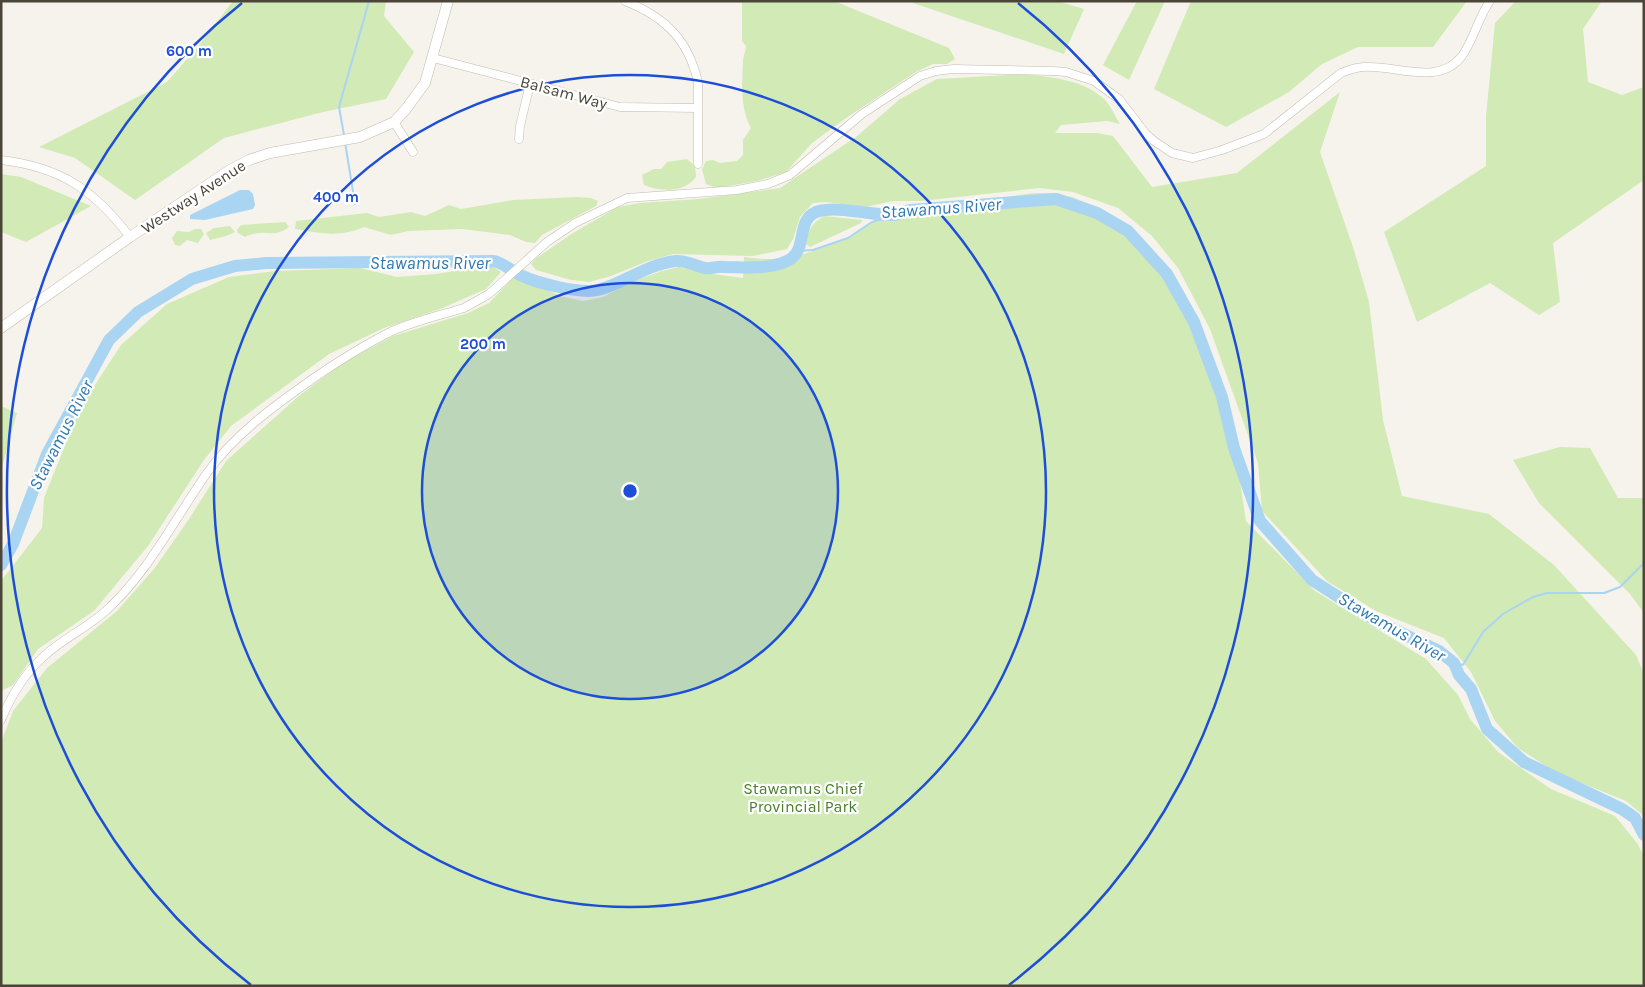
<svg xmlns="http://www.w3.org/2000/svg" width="1645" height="987" font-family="Karla,sans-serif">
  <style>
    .green { fill: #d2eab5 }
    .water { fill: #a9d4f2 }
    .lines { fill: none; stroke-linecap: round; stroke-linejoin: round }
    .stream { stroke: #a9d4f2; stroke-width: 2 }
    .river { stroke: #a9d4f2; stroke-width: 12 }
    .minor-casing { stroke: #c2bbae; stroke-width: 9 }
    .tertiary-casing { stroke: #c2bbae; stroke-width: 11 }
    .minor { stroke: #fff; stroke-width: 8 }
    .tertiary { stroke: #fff; stroke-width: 10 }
    .ring { fill: none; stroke: #1d4ed8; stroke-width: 2.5 }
    .labels { text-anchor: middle; stroke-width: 4.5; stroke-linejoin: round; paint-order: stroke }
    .street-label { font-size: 16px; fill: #4b4439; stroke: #fff }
    .park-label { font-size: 16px; fill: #4a7f2a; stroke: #fff }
    .water-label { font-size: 18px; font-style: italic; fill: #2e7ab2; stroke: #fff }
    .centre { fill: #1d4ed8; stroke: #fff; stroke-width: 2.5 }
    .ring-label { font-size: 15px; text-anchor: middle; font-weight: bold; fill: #1d4ed8; stroke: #fff; stroke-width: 4.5; stroke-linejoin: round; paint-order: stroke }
  </style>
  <rect width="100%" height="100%" fill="#f6f3ec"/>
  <path class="green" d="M233 1H386L384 16 414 52 386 99 323 112 224 138 135 200 75 158 39 147 167 82 201 43Z
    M742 1H834L949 48 955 59 947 64H933L916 72 849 116 812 143 786 172 757 181 717 188 706 184 702 169 706 161 713 160 720 163 737 161 743 155V140L751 128C740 108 742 83 743 61 743 56 746 51 746 46L742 41Z
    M907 1H1057L1084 9 1064 54Z
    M1137 1H1165L1129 80 1103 65Z
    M1191 1H1467L1433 47H1358L1322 64 1289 92 1226 127 1154 89Z
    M1516 1H1602L1583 29 1588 82 1622 95 1644 87V180L1553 243 1560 302 1539 315 1490 283 1417 322 1384 232 1486 166V116L1495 23Z
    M1026 74C1053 78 1081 79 1103 98 1110 104 1115 116 1120 124L1107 121 1061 125 1055 133H1098L1113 136 1152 187 1237 173 1340 92 1320 152 1354 250 1369 302 1383 420 1402 496 1489 514 1554 565 1636 655 1644 674V816L1626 801 1557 773 1518 748 1495 721 1471 672 1444 638 1376 611 1327 581 1262 511 1258 463 1210 329 1178 268 1152 236 1118 208 1073 192 1040 188 920 201H893L865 207 826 202 813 203 800 217 793 239 787 249 753 256 673 254 648 261 611 276 589 282 571 280 536 270 531 264 535 259 573 233 618 207 640 203 699 199 780 188 856 137 900 99 937 79Z
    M687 159 695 166 696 177C684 193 661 192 644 185L642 175 654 169H661L667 162Z
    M1 174 21 177 91 206 26 242 1 232Z
    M1036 193H1055L1072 197 1099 208 1128 230 1167 274 1194 321 1222 396 1234 447 1247 469 1251 481H1240L1246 521 1315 591 1426 659 1458 695 1470 719 1498 752 1551 789 1615 816 1637 843 1644 856V986H1V743L13 711 47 668 117 611 154 569 189 519 226 461 300 395 344 362 393 336 468 313 489 303 513 278 548 290 560 296 583 301 603 297 629 283 662 271 679 267 705 273 743 278 744 257C780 262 796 258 829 245 839 242 849 239 857 233 870 224 885 212 900 208 918 201 945 204 964 203 988 201 1012 195 1036 193Z
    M577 197 591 198 598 201 596 206 542 235 535 243 526 242 510 235 462 229 408 231 391 235 364 227C338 238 321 233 295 229L296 221 367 213 379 217 411 212 425 216 449 205 461 209 513 200Z
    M824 216 862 220 861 223 810 247 806 244C808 230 812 223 824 216Z
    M285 222 289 227C272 240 264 227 245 237L238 233 237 230 241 225Z
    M230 226 235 232 226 236 210 240 206 233 214 228Z
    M195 229H201L204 234 198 243 187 240 180 246 175 245 172 238 177 231 189 232Z
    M491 265 501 272 486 289 440 309 384 328 329 354 231 426 204 460 148 546 94 611 38 649 13 685 1 691V581L42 528 44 498 80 408 121 345 167 304 229 277 275 271 360 268 397 277 436 274Z
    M1 406 17 413 1 471Z
    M1560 447 1590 448 1618 498H1644V613L1630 594 1539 503 1513 460Z"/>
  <path class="water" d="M240 190H249L253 194 255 205 253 209 205 220 190 219V215Z"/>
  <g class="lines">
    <path class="stream" d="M344 135 339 107 369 1
      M345 142 355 204
      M798 251 813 250 848 238 872 222 894 215
      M1454 663 1463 665 1483 632 1503 614 1533 597 1547 593H1604L1620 587 1644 563"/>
    <path class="river" d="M1 565 13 544 47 454 109 340 138 312 192 279 235 266 266 263 494 261C505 264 510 270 520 275 537 283 579 294 598 290 625 283 647 264 676 261 686 260 695 266 705 268 712 269 717 266 724 267 745 267 767 270 787 261 809 251 795 221 816 212 835 205 871 215 892 215 898 215 904 212 910 210L1056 199 1097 213 1128 231 1167 274 1194 322 1222 397 1234 448 1260 521 1312 580 1376 621 1439 651 1454 663 1459 675 1471 689 1487 729 1524 762 1622 809 1635 818 1644 835"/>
    <defs>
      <path id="minor" d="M625 1C665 17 688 39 698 82V164
        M433 58 620 107 698 108
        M394 122 413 152
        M519 139 520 126 530 84
        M1 160C61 167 94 190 130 237
        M1 720C11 696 23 675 43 657 64 637 92 626 112 605 151 567 176 517 207 473 234 435 274 406 311 380 337 362 364 345 392 331 415 321 441 315 464 308L489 294 547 242 575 223 627 198 737 190 768 184 790 175 862 114 920 76 936 71 953 69 1053 71 1066 72 1094 81 1119 99 1146 134 1154 141 1172 153 1193 158 1222 150 1264 134 1341 73C1351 69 1361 66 1371 67 1401 67 1440 85 1462 56 1474 39 1478 18 1490 1"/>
      <path id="tertiary" d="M1 328 130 237 230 170 249 160 270 153 360 137 394 122 406 109 425 83 448 1"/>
    </defs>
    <use href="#minor" class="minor-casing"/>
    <use href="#tertiary" class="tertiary-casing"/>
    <use href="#minor" class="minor"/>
    <use href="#tertiary" class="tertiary"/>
  </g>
  <circle cx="630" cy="491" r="208" fill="#1d4ed8" fill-opacity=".12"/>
  <g class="ring">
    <circle cx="630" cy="491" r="208"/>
    <circle cx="630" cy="491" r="416"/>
    <path d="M251 985A623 623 0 0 1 242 3M1018 3A623 623 0 0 1 1009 985"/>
  </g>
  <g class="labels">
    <g class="street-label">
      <text transform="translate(564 92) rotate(15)" y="6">Balsam Way</text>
      <text transform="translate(193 196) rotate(-33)" y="6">Westway Avenue</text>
    </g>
    <g class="park-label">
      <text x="803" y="794">Stawamus Chief<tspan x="803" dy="18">Provincial Park</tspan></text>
    </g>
    <g class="water-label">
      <text transform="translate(941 208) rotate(-4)" y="6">Stawamus River</text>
      <text x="430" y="269">Stawamus River</text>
      <text transform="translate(61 435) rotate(-63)" y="6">Stawamus River</text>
      <text transform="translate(1392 627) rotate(30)" y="6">Stawamus River</text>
    </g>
  </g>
  <circle cx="630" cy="491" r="8" class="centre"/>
  <g class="ring-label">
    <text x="189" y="56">600 m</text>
    <text x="336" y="202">400 m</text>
    <text x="483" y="349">200 m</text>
  </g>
  <rect width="1645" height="987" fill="none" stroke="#4b4439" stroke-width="5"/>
</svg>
